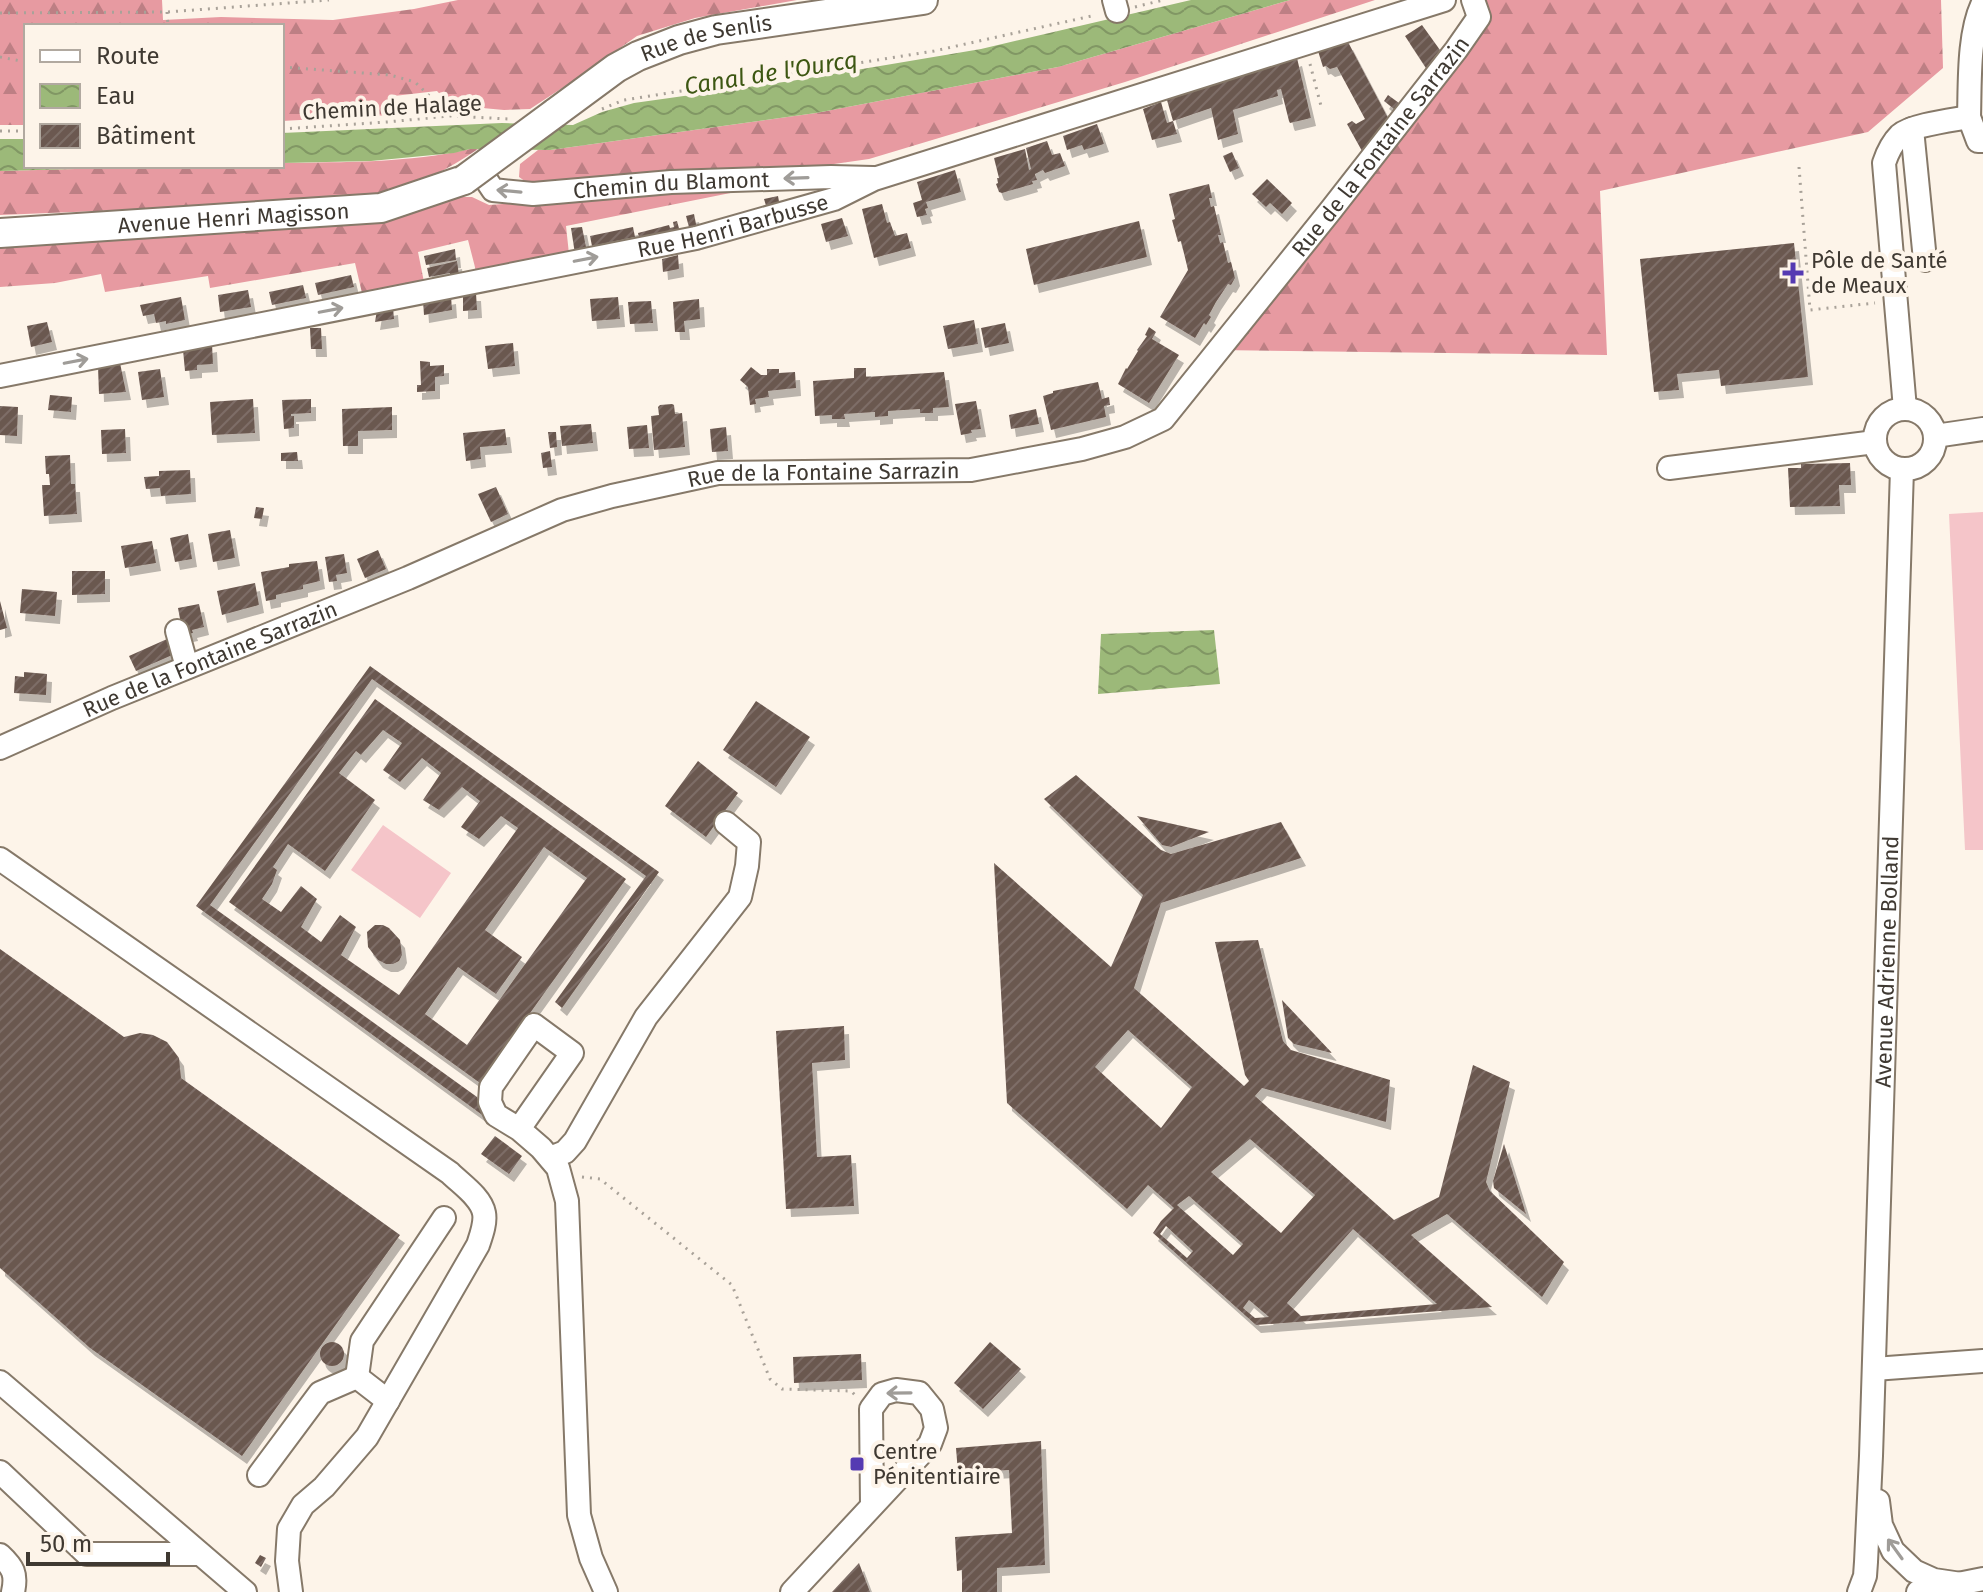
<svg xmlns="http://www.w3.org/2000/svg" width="1983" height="1592" font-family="'Fira Sans',sans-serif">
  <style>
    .forest { fill: url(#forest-firs) }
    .pitch { fill: #f5c5c9 }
    .water { fill: url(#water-waves) }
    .building { fill: url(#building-hatch); fill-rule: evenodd; filter: url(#shadow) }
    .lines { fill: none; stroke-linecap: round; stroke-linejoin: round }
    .minor-casing { stroke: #867969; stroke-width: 26 }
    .major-casing { stroke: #867969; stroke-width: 32 }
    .path { stroke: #a9a299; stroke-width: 3; stroke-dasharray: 2 6; stroke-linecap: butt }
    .minor { stroke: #fff; stroke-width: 22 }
    .major { stroke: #fff; stroke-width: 28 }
    .major-bridge-casing { stroke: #867969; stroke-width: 32; stroke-linecap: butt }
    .major-bridge { stroke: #fff; stroke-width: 28 }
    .oneway { stroke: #9f9c98 }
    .poi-dot { fill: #553ab2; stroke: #fdf4e9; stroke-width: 3 }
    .labels { text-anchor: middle; stroke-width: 8; stroke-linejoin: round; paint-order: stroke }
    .street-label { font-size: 22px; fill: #3f3932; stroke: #fdf4e9 }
    .poi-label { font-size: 22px; fill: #3f3932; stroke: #fdf4e9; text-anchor: start }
    .water-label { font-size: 24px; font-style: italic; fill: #3d5713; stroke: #fdf4e9 }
  </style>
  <defs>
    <pattern id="forest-firs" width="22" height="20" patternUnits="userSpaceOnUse" patternTransform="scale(2)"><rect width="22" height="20" fill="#e79aa1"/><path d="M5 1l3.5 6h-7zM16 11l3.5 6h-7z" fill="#bd7f84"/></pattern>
    <pattern id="water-waves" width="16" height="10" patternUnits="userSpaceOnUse" patternTransform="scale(2)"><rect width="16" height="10" fill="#9cb979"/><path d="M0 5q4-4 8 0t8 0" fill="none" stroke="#819764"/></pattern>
    <pattern id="building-hatch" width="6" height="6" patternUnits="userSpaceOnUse" patternTransform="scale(2)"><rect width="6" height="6" fill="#6b5850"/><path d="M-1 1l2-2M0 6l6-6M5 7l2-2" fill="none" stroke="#7d6e67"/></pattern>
    <filter id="shadow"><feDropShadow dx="5" dy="8" stdDeviation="0" flood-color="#0004"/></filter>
  </defs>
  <rect width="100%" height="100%" fill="#fdf4e9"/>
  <path class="forest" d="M0 0H162L163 20 221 17 333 20 414 9 458 0H797L695 18 637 36 579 77 530 109 504 110 450 105 437 91 394 96 389 115 282 121V26H26V125H0Z
    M1290 0H1375L1125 82 869 159 799 169 529 184 519 177 520 164 538 150H550L816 113 1058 67Z
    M1473 0H1941L1943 68 1868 132 1600 191 1607 355 1218 350 1479 18Z
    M470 149H478C449 169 417 185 383 194 369 198 354 199 339 201L0 215V171L189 166H282V163C344 162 409 163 470 149Z
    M780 183 566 226 569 254 476 271 468 240 418 252 424 282 362 293 355 263 210 288 208 276 105 292 101 274 55 283 0 287V244L130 239 279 229 372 220 456 197H472L489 205Z"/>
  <path class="pitch" d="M1983 512V850H1965L1949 514Z
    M383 825 451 873 420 918 351 870Z"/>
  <path class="water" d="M1191 0H1290L1058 67 816 113 550 150 470 149 454 153 371 161 282 163V133L502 123 573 125 602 112 634 103 791 81 981 49Z
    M0 139H26V166H189L0 171Z
    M1214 630 1220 684 1098 694 1101 634Z"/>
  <path class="building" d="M1422 25 1440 50 1426 68 1405 36Z
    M1348 42 1388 118 1362 151 1347 124 1352 121 1356 124 1365 119 1337 67 1330 69 1326 66 1323 67 1318 51Z
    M1297 58 1311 118 1290 123 1289 121 1281 89 1277 90 1278 96 1233 110 1238 134 1218 140 1211 108 1173 121 1167 100Z
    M1388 95 1399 103 1394 109 1384 101Z
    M1161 102 1167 123 1173 121 1177 134 1152 140 1143 109Z
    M1097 124 1104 144 1084 150 1082 145 1067 150 1063 136Z
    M1047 141 1052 155 1060 153 1065 166 1045 173 1043 170 1035 174 1037 180 1032 181 1033 184 1002 193 999 192 996 184 998 183 997 178H999L994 158 1025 149 1029 170 1031 169 1026 148Z
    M1232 152 1239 168 1230 172 1223 156Z
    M955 170 961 192 926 202 928 208 925 209 927 215 917 217 913 203 922 200 917 182Z
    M1267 179 1292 203 1282 214 1270 203 1266 207 1252 194Z
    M1209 184 1212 198H1209L1211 207 1214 206 1221 235H1218L1220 243 1223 242 1228 263 1231 262 1235 278 1231 285 1228 284 1216 302 1209 315 1211 317 1206 325 1204 323 1195 338 1160 317 1188 270 1181 241 1178 242 1172 220 1175 219 1169 194Z
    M778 196 780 207 767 209 764 199Z
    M882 204 887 223 890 222 895 236 907 233 911 248 874 258 862 209Z
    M694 214 697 229 690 231 686 216Z
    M842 218 848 236 826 242 821 224Z
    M677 221 680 232 640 243 638 233 669 225 670 228 674 227 673 222Z
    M1139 221 1147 257 1034 285 1026 249Z
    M582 227 587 252 575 254 571 228Z
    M633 227 635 237 592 246 590 236Z
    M1794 243 1808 377 1721 386 1719 370 1677 374 1679 390 1654 392 1640 259Z
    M455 249 456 260 426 265 424 256Z
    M678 255 679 269 663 272 662 259Z
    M457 261 459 275 450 276V273L429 277 427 268Z
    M351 275 354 287 318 295 315 283Z
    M303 285 306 298 272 305 269 292Z
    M248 290 251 307 220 312 218 295Z
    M463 293H476L477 310 463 311Z
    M451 296 452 310 424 315 423 301Z
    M181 297 185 320 166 324V321L156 323 154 314 143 316 140 305Z
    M618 297 620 319 592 321 590 299Z
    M699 299 700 319 684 321 685 332H675L673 302Z
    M651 301 653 323 630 324 628 302Z
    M393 307 394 319 375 322 377 310Z
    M974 320 978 344 948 349 943 326Z
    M47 322 52 342 31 347 27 326Z
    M1005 323 1009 343 985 348 981 328Z
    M1149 327 1156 332 1152 339 1179 355 1149 403 1118 384 1126 368 1127 369 1138 351 1137 350 1147 336 1145 335Z
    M310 328H321L322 349H311Z
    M513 343 515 366 488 369 485 346Z
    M212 344 213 364 197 365V370L185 371 183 350Z
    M420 361 430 362V366L444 365V376L435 377V391L417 392V385H421Z
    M120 363 126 392 99 394 98 367Z
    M751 367 761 375H767V369H779V373L795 372 796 388 768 391 769 397 755 399 756 404 750 405 748 387 740 380Z
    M854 368H866V377L944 372 949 407 933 408V413H920V409L888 411V416L875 417V412L844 414 845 419H832V415L815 416 813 381 854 378Z
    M160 369 164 397 142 400 138 372Z
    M1098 382 1102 399 1109 397 1110 405 1104 406 1106 417 1051 430 1043 396 1053 393V391Z
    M50 395 72 397 71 412 48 410Z
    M253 399 255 433 212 435 210 402Z
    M311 399V413L291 414V416H294V428L284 429 282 400Z
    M976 401 981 429 971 430 972 433 961 435 955 404Z
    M672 404 674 405 675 414 682 413 685 447 654 450 651 416 659 415 658 407 660 405Z
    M0 406 18 407 17 436 0 435Z
    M392 407V430L358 431V446H343L342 409Z
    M1036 409 1039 424 1011 429 1009 415Z
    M591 424 593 443 562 446 560 426Z
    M647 425 649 448 629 449 627 427Z
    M726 427 728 451 712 452 710 429Z
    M125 429 126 453 102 454 101 430Z
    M505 429 507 445 480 447 481 459 466 461 463 433Z
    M548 432H556L557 447 550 448Z
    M550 451 552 467 543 468 541 453Z
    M297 452 298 461H281V453Z
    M70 455 71 484H75L77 514 44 516 42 485H50L49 474H46L45 456Z
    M1850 463 1851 485H1839L1840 506 1790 507 1788 468H1801V464Z
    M190 470 191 494 161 496 160 488 146 489 144 477 159 476V471Z
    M496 487 508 514 491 522 478 494Z
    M256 507 264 508 262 519 254 518Z
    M230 530 235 558 213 562 208 534Z
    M188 534 192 559 175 562 170 538Z
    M152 541 156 563 125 568 121 546Z
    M378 550 386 569 365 578 357 559Z
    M344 554 347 573 336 575 337 581 329 582 325 557Z
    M317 561 320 581 303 585V589L276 595V599L266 601 261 572 289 567V564Z
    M72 571H105V594L72 595Z
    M255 583 259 605 222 615 217 591Z
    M22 589 57 592 55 616 20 613Z
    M0 601 7 628 0 630Z
    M199 604 204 627 192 630 193 633 183 635 178 608Z
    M176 635 179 652 136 671 129 656Z
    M370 666 659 872 562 1008 555 1002 646 876 372 679 210 905 477 1097 485 1117 196 906Z
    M24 672 47 674 46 695 14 693 15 676 24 677Z
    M375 699 626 879 480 1083 229 902ZM383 730 402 743 383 770 400 782 422 758 441 773 423 800 439 810 462 787 480 801 461 827 479 839 501 816 518 828 399 995 341 955 356 927 340 915 321 942 301 927 317 899 301 886 281 912 262 899 272 884 277 870 273 867 288 844 325 871 375 800 339 773 356 751 361 755ZM544 847 587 878 467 1045 425 1014 458 967 496 994 522 957 485 930Z
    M756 701 810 737 776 787 723 750Z
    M698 761 738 793 706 837 665 806Z
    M1076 775 1161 850 1171 854 1281 822 1301 858 1161 903 1134 988 1244 1086 1249 1081 1245 1075 1215 942 1258 940 1283 1041 1291 1050 1390 1080 1386 1122 1262 1088 1255 1096 1394 1220 1439 1197 1473 1065 1510 1082 1486 1182 1490 1191 1564 1262 1542 1297 1447 1214 1411 1235 1492 1307 1256 1325 1153 1233 1161 1221 1174 1208 1148 1185 1127 1209 1007 1103 994 863 1111 967 1143 895 1044 799ZM1128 1030 1192 1087 1161 1128 1095 1067ZM1250 1139 1315 1195 1281 1233 1211 1172ZM1189 1196 1243 1244 1233 1255 1177 1205ZM1166 1226 1193 1251 1187 1258 1160 1234ZM1353 1229 1437 1304 1301 1316 1287 1303ZM1249 1300 1269 1317 1255 1318 1243 1308Z
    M1137 816 1209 832 1171 847 1162 845Z
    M375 925H383L389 928 400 940 402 955 399 961 393 964H386L378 960 368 947 367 932Z
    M0 949 124 1037 140 1033 153 1035 167 1042 179 1058 181 1078 400 1235 242 1456 90 1348 0 1268Z
    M1282 1000 1332 1053 1294 1044 1288 1038Z
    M844 1026 845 1060 812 1063 817 1157 851 1155 854 1206 786 1209 776 1031Z
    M495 1136 522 1156 509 1174 481 1154Z
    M1504 1144 1526 1214 1494 1188 1493 1181Z
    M320 1354a12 12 0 1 1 24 0a12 12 0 1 1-24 0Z
    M990 1342 1021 1369 983 1409 954 1383Z
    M861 1354 862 1380 794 1383 793 1357Z
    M1041 1441 1045 1565 997 1568V1592H962V1570L957 1571 955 1537 1012 1533 1009 1470 958 1473 956 1448Z
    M260 1555 266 1558 261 1567 255 1563Z
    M859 1563 870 1592H832Z"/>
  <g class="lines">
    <defs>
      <g id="minor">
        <path d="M1114 0 1117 11"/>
        <path d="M1969 117C1970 84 1968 33 1983 3"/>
        <path d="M1912 129 1925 260"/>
        <path id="s1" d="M479 169 493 190 533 194 671 182 831 177 873 178"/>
        <path id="s2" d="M0 376 696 238 834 199 874 179 1444 0"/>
        <path d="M1905 409 1884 163C1887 154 1893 142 1900 135 1911 125 1953 120 1969 117L1978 141H1983"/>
        <circle cx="1905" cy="439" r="30"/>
        <path d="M1935 436 1983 429"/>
        <path d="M1669 468 1875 442"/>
        <path d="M177 631 187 667"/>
        <path id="s3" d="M0 748 112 698 408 578 562 510 612 496 718 473 971 470 1082 449 1125 437 1163 419 1331 210 1456 50 1479 17 1473 0"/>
        <path d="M0 859 450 1173C461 1184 481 1197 484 1213 486 1223 481 1236 478 1245L367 1437 324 1487 303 1505 289 1529 287 1561 291 1592"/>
        <path d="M519 1129 572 1053 534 1025 491 1087 490 1102 496 1115 519 1129 541 1148 558 1168 567 1201 579 1515 591 1558 606 1592"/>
        <path d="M550 1158 565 1152 575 1141 646 1017 740 897 747 866 749 842 726 823"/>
        <path d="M1874 1369 1983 1361"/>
        <path d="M357 1377 362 1341 444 1218"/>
        <path d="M0 1382 245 1592"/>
        <path d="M0 1472 87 1554H200"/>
        <path d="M259 1475 320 1393 357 1377 388 1401"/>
        <path d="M1878 1501 1881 1525 1893 1551 1914 1571 1934 1580 1961 1584"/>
        <path d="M0 1555C13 1567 17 1574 13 1592"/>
        <path d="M792 1592 930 1444 936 1428 932 1409 919 1393 896 1390 882 1394 871 1409 872 1506"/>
        <path id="s4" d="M1859 1592 1865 1576 1866 1562 1871 1456 1902 469"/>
        <path d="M1918 1592 1983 1579"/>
      </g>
      <g id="major">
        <path id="s5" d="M555 113 616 68 638 56 679 40 716 30 923 0"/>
        <path id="s6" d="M0 233 381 208 464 180"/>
      </g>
    </defs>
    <use href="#minor" class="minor-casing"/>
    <use href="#major" class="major-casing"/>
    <path class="path" d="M1135 7 1163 0
      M167 12 168 26
      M0 13 167 12 329 0
      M0 57 26 62
      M1310 64 1321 106
      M282 67 390 75 415 82 450 116
      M602 109 624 100 934 51 1096 15
      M282 129 387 122 450 116 509 119
      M0 131H26
      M1799 167 1810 310 1875 303
      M582 1177 600 1179 732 1285 770 1379 782 1389 851 1391 856 1396"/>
    <use href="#minor" class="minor"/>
    <use href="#major" class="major"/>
    <defs>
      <path id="major-bridge" d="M464 180 555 113"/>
    </defs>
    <use href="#major-bridge" class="major-bridge-casing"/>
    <use href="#major-bridge" class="major-bridge"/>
  </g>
  <defs><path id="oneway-shaft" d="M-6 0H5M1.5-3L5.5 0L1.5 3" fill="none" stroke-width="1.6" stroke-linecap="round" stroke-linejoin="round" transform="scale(2)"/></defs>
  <g class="oneway">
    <use href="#oneway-shaft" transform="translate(796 178) rotate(178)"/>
    <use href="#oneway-shaft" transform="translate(509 191) rotate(-175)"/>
    <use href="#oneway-shaft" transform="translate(586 259) rotate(-11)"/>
    <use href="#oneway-shaft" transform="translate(331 310) rotate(-11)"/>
    <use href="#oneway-shaft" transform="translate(76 361) rotate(-11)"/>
    <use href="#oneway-shaft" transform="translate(899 1393) rotate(179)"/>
    <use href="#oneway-shaft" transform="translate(1895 1549) rotate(-126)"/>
  </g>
  <g class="poi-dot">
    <path d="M1789 261h8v8h8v8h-8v8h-8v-8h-8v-8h8z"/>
    <rect x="849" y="1456" width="16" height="16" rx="4"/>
  </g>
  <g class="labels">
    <g class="street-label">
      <text dy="8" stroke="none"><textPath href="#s5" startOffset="172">Rue de Senlis</textPath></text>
      <text transform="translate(392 107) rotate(-3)" y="8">Chemin de Halage</text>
      <text dy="8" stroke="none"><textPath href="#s3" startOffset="1572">Rue de la Fontaine Sarrazin</textPath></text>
      <text dy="8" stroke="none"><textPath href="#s1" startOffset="204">Chemin du Blamont</textPath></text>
      <text dy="8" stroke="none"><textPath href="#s6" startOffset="234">Avenue Henri Magisson</textPath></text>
      <text dy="8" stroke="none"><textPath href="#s2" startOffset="748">Rue Henri Barbusse</textPath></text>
      <text dy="8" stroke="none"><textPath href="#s3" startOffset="876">Rue de la Fontaine Sarrazin</textPath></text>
      <text dy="8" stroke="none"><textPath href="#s3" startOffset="228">Rue de la Fontaine Sarrazin</textPath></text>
      <text dy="8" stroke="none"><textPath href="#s4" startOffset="632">Avenue Adrienne Bolland</textPath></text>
    </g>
    <g class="poi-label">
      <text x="1811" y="268">Pôle de Santé<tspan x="1811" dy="25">de Meaux</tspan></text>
      <text x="873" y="1459">Centre<tspan x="873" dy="25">Pénitentiaire</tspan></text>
    </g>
    <g class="water-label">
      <text transform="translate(771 73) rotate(-9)" y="8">Canal de l'Ourcq</text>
    </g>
  </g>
  <rect x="24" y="24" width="260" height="144" fill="#fdf4e9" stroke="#b1a9a0" stroke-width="2"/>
  <rect x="40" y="50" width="40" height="12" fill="#ffffff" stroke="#b1a9a0" stroke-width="2"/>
  <text x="96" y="64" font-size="24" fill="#3f3932">Route</text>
  <rect x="40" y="84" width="40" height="24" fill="url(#water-waves)" stroke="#b1a9a0" stroke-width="2"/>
  <text x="96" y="104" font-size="24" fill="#3f3932">Eau</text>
  <rect x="40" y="124" width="40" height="24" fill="url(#building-hatch)" stroke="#b1a9a0" stroke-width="2"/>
  <text x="96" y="144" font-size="24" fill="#3f3932">Bâtiment</text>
  <path d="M28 1552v12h140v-12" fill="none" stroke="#3f3932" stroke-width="4"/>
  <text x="40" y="1552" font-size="24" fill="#3f3932" stroke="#fdf4e9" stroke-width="6" paint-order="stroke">50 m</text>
</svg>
